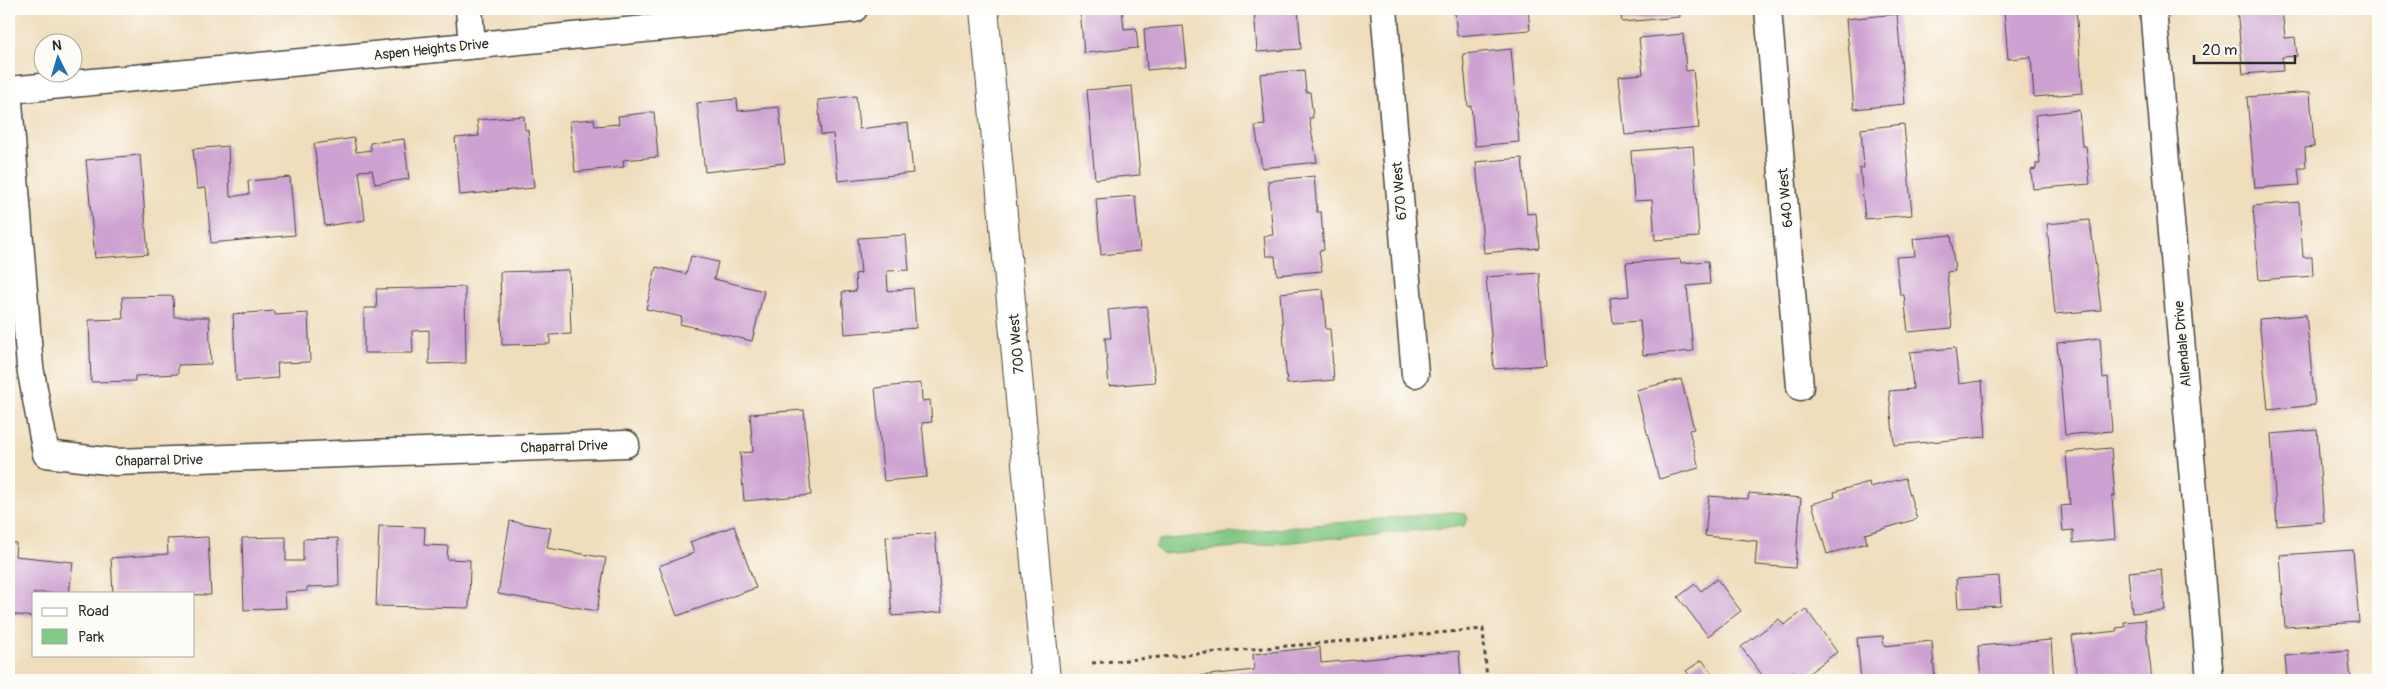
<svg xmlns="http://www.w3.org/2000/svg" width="2387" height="689" font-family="Pangolin,sans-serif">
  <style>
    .green { fill: #82c984; stroke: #567a58 }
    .building { fill: #cda1d1 }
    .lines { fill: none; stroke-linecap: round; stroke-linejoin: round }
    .street-casing { stroke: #484641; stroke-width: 29 }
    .secondary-casing { stroke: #484641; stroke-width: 30 }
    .path { stroke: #484641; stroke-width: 3; stroke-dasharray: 4 4; stroke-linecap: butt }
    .street { stroke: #fff; stroke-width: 26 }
    .secondary { stroke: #fff; stroke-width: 28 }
    .labels { text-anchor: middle; stroke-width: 4.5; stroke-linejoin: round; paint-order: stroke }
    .street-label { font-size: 14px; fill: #2b2b2b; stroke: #fdfcf7 }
  </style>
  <rect width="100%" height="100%" fill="#fdfcf7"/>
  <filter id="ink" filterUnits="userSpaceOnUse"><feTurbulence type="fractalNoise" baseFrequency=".02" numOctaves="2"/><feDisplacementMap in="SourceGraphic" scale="10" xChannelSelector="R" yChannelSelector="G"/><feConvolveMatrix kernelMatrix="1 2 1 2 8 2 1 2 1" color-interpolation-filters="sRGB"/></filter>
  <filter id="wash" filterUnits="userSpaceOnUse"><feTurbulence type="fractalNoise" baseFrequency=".0096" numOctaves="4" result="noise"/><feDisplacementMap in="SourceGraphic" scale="20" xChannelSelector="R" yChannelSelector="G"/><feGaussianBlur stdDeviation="1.12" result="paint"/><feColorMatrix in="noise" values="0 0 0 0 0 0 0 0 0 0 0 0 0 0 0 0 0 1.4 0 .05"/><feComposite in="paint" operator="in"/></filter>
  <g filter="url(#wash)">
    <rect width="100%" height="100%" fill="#efddbc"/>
    <path class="green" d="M1454 512 1465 513 1468 519 1464 526 1162 554 1155 547 1159 540Z"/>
    <g id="blocks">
      <path class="building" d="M1080 9H1122L1124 29 1136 28 1138 48 1084 53Z
        M1254 9H1298L1301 49 1257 52Z
        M1460 9H1528L1530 30 1457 36 1455 13 1460 12Z
        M1620 9H1679L1680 17 1622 22Z
        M2004 9H2076L2083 93 2034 97 2031 57 2008 59Z
        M2237 9H2282L2285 38 2295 37 2297 56 2282 57 2283 71 2243 74Z
        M1897 14 1905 104 1854 109 1846 19Z
        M1183 26 1187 66 1147 70 1144 29Z
        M1683 34 1686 71 1693 70 1699 128 1625 135 1619 76 1643 74 1639 38Z
        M1511 49 1519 142 1475 146 1471 106 1468 107 1463 54Z
        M1304 70 1306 92H1310L1313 118H1309L1317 162 1262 168 1255 126 1265 125 1260 74Z
        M1132 86 1140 175 1095 179 1087 90Z
        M2310 92 2314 147 2305 148 2306 168H2298L2300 185 2255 188 2247 97Z
        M856 96 859 129 908 123 913 173 838 181 833 134 821 135 818 100Z
        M737 99 738 111 779 107 785 163 705 172 697 103Z
        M2079 110 2082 146H2086L2090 184 2033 189 2031 170 2036 169V164H2040L2035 115Z
        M654 112 658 157 623 160 624 167 575 172 570 121 594 119 595 126 619 124 618 116Z
        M524 116 525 130H528L534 188 460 195 455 138 479 136 477 120Z
        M1904 124 1912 215 1865 219 1860 168H1864L1861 129Z
        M354 138 356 152 371 150 370 143 404 139 409 179 375 184 372 170 359 171 365 220 325 226 314 144Z
        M228 146 230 197 249 194 248 181 290 177 295 235 211 243 206 188 197 189 193 149Z
        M1693 146 1699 237 1655 240 1652 200 1634 201 1631 151Z
        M140 155 148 254 95 258 86 160Z
        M1522 158 1527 214 1536 213 1539 248 1484 253 1476 162Z
        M1314 176 1317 212H1321L1324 250 1319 251 1322 271 1277 275 1275 256H1266L1264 236 1273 235 1268 181Z
        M1135 196 1140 251 1101 255 1096 199Z
        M2299 202 2303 257H2312L2313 276 2259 280 2253 206Z
        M2090 220 2101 310 2055 314 2047 224Z
        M906 235 909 270 887 271 888 291 913 288 916 328 845 334 842 292 856 291 855 274 861 273 858 238Z
        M1951 235 1955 271 1947 272 1952 328 1908 332 1904 295H1900L1896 257 1915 256 1913 239Z
        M691 256 718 262 714 279 764 291 752 341 680 324 682 317 646 309 656 267 686 274Z
        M1680 259 1681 263 1708 261 1710 284 1687 286 1693 351 1643 355 1640 321 1613 323 1610 298 1629 296 1626 263Z
        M569 270 571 334 550 335V344L502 345 500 272Z
        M1539 273 1546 365 1494 369 1486 277Z
        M465 287 466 363 429 364V330L412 331 413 353H364V308H377L376 289Z
        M1323 289 1326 329H1330L1334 380 1287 384 1280 293Z
        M173 296 174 317H209L211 364 178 365V374L135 376V381L91 382 89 320 123 319 122 297Z
        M1147 306 1155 382 1109 386 1105 338H1111L1108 310Z
        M275 311V315L308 313 310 362 277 363 278 378 236 381 233 314Z
        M2306 315 2315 405 2268 410 2259 319Z
        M2100 338 2103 378 2108 377 2112 431 2065 435 2057 343Z
        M1955 348 1959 384 1982 381 1986 437 1894 445 1889 391 1913 389 1910 352Z
        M1681 379 1694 429 1689 430 1699 468 1659 479 1636 390Z
        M921 383 922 401 930 400 932 422 922 423 927 477 884 481 875 388Z
        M804 410 811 495 744 501 740 453 753 452 750 414Z
        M2317 430 2324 522 2277 526 2271 434Z
        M2111 448 2115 496H2112L2115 539 2073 543V530L2063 531 2061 506 2070 505 2066 452Z
        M1905 478 1917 519 1865 534 1867 543 1827 554 1812 504 1835 497 1834 492 1869 482 1870 487Z
        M1749 493 1801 498 1795 568 1755 565 1757 541 1705 536 1709 496 1748 499Z
        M510 521 551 528 547 548 606 558 597 611 498 594Z
        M379 526 425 527 424 545 448 546 447 559 470 560 469 608 376 606Z
        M734 526 756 588 677 616 659 566 694 553 690 542Z
        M935 533 942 612 892 616 886 537Z
        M208 537 211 595 113 593 111 558 168 554 167 539Z
        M286 537V561H303V539L338 538 339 586 307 587V591L285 592 286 608 244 610 242 538Z
        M9 543H16L15 556 73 562 69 593H34V617L9 614Z
        M2353 550 2359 622 2285 627 2280 555Z
        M2161 569 2165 610 2132 613 2128 572Z
        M1999 576 2001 606 1958 608 1956 579Z
        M1717 579 1741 611 1708 636 1678 597 1695 584 1701 591Z
        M1806 609 1837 652 1801 679 1794 671 1782 680H1766L1741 647 1779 619 1784 625Z
        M2145 620 2152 680H2113L2112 677 2077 680 2072 636 2117 631 2116 628 2125 627 2124 622Z
        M1883 636 1884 646 1932 641 1935 680H1861L1857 638Z
        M2051 640 2054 680H1981L1978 646Z
        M1320 647 1321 663 1459 651 1461 680H1164L1254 670 1253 654Z
        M2348 650 2351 680H2287L2285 656Z
        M1702 660 1717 680H1693L1686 671Z"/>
    </g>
  </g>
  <g filter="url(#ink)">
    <use href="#blocks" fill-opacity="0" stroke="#484641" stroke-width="1"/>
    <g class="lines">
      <defs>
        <path id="street" d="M469 9 472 45
          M1384 9 1415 374
          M1768 9 1800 387
          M2153 9 2210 680
          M9 90 854 9
          M9 102 30 367 46 454 116 462 626 444"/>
        <path id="secondary" d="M984 9 1046 680"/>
      </defs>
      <use href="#street" class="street-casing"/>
      <use href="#secondary" class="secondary-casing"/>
      <path class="path" d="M1092 663 1483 629 1487 680"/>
      <use href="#street" class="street"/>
      <use href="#secondary" class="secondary"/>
    </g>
  </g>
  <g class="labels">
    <g class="street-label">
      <text transform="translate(431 49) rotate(-6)" y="5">Aspen Heights Drive</text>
      <text transform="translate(1399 191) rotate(-95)" y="5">670 West</text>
      <text transform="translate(1785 198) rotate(-95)" y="5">640 West</text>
      <text transform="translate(1016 344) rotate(-95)" y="5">700 West</text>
      <text transform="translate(2182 344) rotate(-95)" y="5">Allendale Drive</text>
      <text transform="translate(564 446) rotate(-2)" y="5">Chaparral Drive</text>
      <text transform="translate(159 460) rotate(-1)" y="5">Chaparral Drive</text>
    </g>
  </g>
  <rect width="2387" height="689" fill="none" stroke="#fdfcf7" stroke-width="30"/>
  <rect x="32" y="592" width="162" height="65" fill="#fdfcf7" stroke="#a9a8a5"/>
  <rect x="42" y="608" width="25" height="8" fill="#ffffff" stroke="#a9a8a5"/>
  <text x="78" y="616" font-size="15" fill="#2b2b2b">Road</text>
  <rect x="42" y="629" width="25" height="15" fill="#82c984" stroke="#a9a8a5"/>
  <text x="78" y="642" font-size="15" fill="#2b2b2b">Park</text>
  <g transform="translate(58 58) rotate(355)"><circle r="24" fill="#fdfcf7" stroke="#a9a8a5"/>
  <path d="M0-4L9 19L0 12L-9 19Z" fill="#1f6fb2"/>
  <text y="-8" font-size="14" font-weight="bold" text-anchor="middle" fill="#2b2b2b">N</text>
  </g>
  <path d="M2194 55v8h101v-8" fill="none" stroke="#2b2b2b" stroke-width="2.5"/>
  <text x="2202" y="55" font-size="15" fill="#2b2b2b" stroke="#fdfcf7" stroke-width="4" paint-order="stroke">20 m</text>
</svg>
